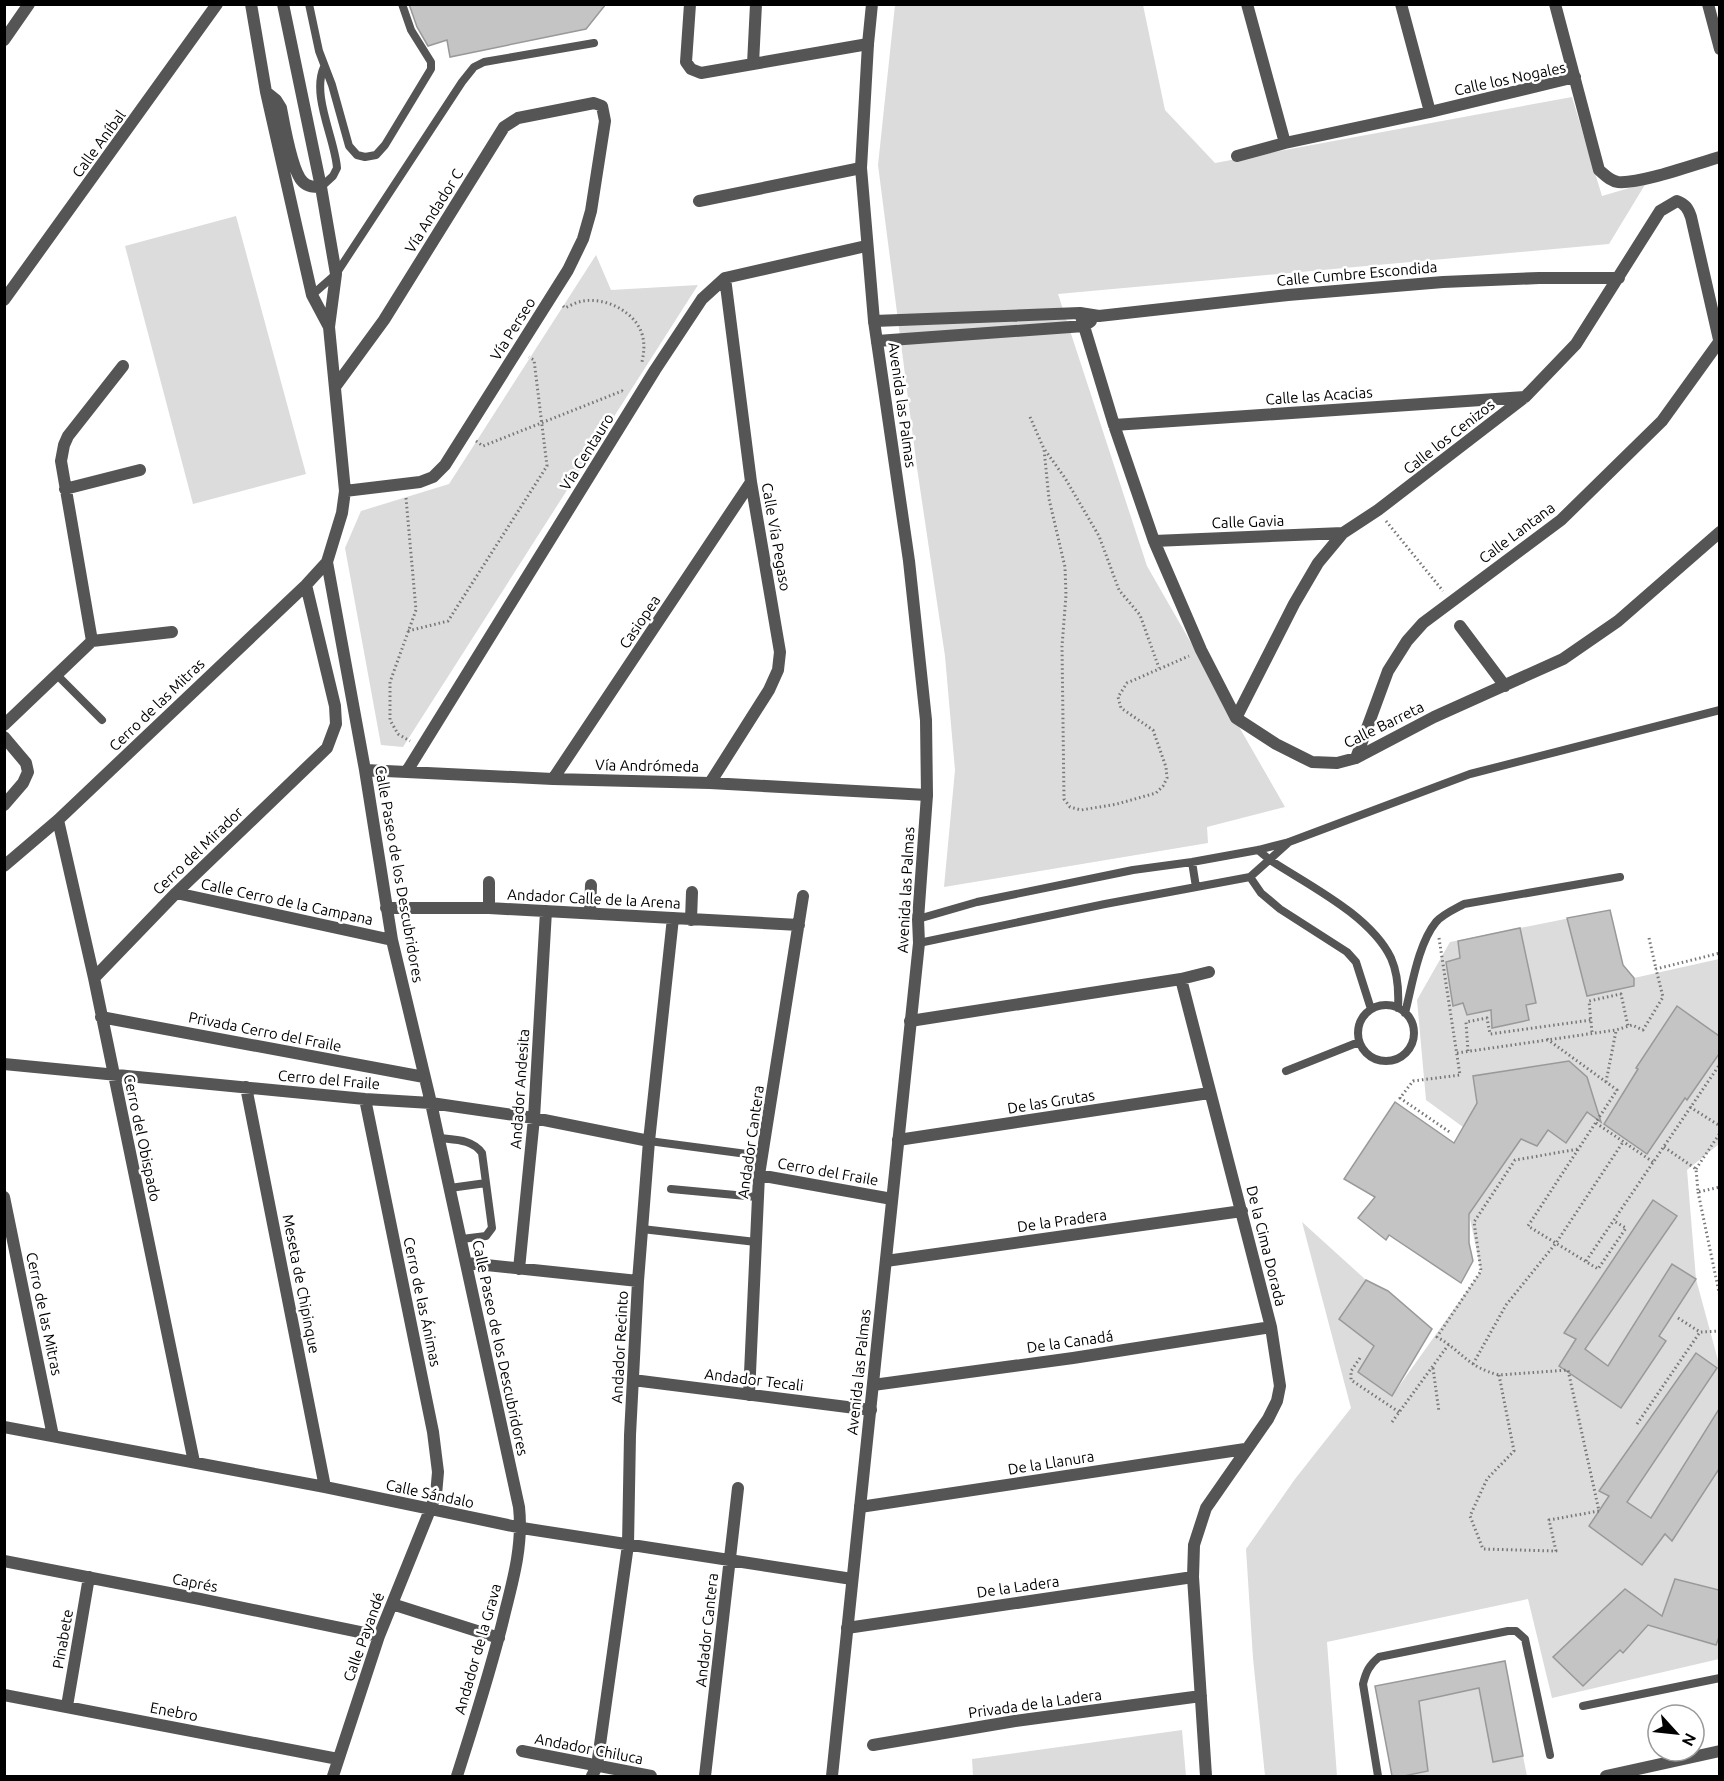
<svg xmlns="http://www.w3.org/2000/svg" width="1724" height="1781" font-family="Ubuntu,sans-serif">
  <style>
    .green { fill: #dcdcdc }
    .building { fill: #c4c4c4; stroke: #999; stroke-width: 1.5 }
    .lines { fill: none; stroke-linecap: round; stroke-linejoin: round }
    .path { stroke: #777; stroke-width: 3; stroke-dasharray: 1.5 3; stroke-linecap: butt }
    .service { stroke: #555; stroke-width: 8 }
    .pedestrian { stroke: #555; stroke-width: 12 }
    .minor { stroke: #555; stroke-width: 12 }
    .tertiary { stroke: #555; stroke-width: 12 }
    .labels { text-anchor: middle; stroke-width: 5; stroke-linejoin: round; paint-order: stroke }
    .street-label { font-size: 15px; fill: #000; stroke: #fff }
  </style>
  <rect width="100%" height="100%" fill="#fff"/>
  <path class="green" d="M895 5H1143L1165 110 1215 163 1572 97 1602 196 1646 183 1609 244 1058 294 1147 566 1285 807 1207 827 1208 843 944 887 955 770 945 656 917 468 878 165Z
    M236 216 306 474 193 504 125 246Z
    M596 255 611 290 698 285 403 747 381 745 345 548 361 511 449 484Z
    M1610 910 1623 965 1634 978 1719 959V1144L1687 1170 1696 1279 1719 1364V1659L1552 1698 1528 1599 1327 1642 1337 1776H1265L1253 1658 1246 1549 1295 1479 1351 1408 1302 1222 1366 1280 1395 1314 1358 1372 1392 1396 1481 1271 1469 1214 1521 1139 1537 1146 1548 1130 1566 1142 1595 1102 1587 1077 1569 1061 1477 1103 1463 1127 1426 1100 1417 1000 1450 942Z
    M1479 1688 1493 1761 1523 1756 1527 1776H1408L1428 1771 1419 1701Z
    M1182 1730 1186 1776H973L972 1759Z"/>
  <path class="building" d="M409 4H606L586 29 450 57 447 40 428 46 417 27Z
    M1610 910 1623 965 1634 978V986L1587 996 1567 918Z
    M1520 928 1536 1003 1526 1005 1529 1020 1492 1028 1491 1010 1467 1015 1463 1003 1453 1006 1446 962 1460 958 1458 941Z
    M1677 1006 1719 1036V1054L1687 1100 1685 1098 1647 1154 1604 1124 1638 1069 1636 1068Z
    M1569 1061 1587 1077 1601 1122 1587 1112 1566 1143 1548 1130 1537 1146 1521 1139 1469 1214V1243L1473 1261 1461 1283 1389 1235 1386 1240 1358 1218 1375 1197 1344 1179 1395 1102 1454 1143 1477 1103 1473 1076Z
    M1653 1200 1677 1216 1585 1349 1608 1366 1672 1264 1696 1279 1659 1336 1666 1341 1621 1408 1559 1366 1576 1339 1564 1333Z
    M1366 1280 1388 1291 1432 1329 1392 1396 1358 1372 1374 1346 1339 1319Z
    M1696 1353 1717 1368 1627 1502 1651 1518 1719 1409V1469L1672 1541 1665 1534 1642 1565 1589 1526 1609 1496 1599 1491Z
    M1675 1579 1719 1590V1637L1716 1645 1648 1625 1623 1653 1620 1650 1583 1686 1553 1657 1625 1589 1662 1616Z
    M1505 1661 1523 1756 1493 1762 1479 1688 1419 1701 1428 1771 1404 1776H1392L1375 1686Z"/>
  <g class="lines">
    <path class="path" d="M563 306 565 308C571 305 577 302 583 301 606 297 635 312 642 334 645 344 644 352 642 362L643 363
      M1030 417 1044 449 1049 499 1065 567 1066 595 1062 646 1064 799 1070 807 1081 810 1117 804 1156 793 1163 786 1167 778 1166 767 1153 730 1121 708 1118 697 1127 683 1189 656
      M476 441 483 446 622 391 625 393
      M1045 450 1065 478 1099 536 1119 590 1140 615 1159 668
      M406 498 416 610 390 682V720L398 734 410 741
      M1386 521 1443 591
      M408 631 448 621 547 466 534 360 529 357
      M1439 938 1460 1075 1413 1081 1400 1098 1451 1133
      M1649 938 1656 969
      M1592 1032 1589 1001 1621 994 1628 1026
      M1547 1039 1617 1090 1528 1226 1598 1269 1626 1228 1614 1221
      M1468 1051 1466 1022 1487 1018 1490 1034 1591 1020
      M1457 1053 1616 1030 1632 1025 1643 1030 1663 997 1656 969 1720 953
      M1606 1082 1616 1031
      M1690 1107 1720 1126
      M1596 1123 1653 1162
      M1664 1147 1696 1169 1698 1192 1720 1187
      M1696 1169 1720 1133
      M1698 1192 1720 1297
      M1586 1261 1720 1064
      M1678 1318 1700 1332 1720 1331
      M1360 1358 1351 1371V1380L1399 1412
      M1473 1364 1506 1305 1556 1243 1623 1142
      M1433 1368 1439 1412
      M1499 1375 1514 1451 1487 1479 1470 1516 1483 1549 1556 1551 1549 1520 1599 1511 1568 1370 1499 1375C1467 1367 1462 1351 1437 1337L1481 1271 1474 1222 1515 1160 1579 1149
      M1392 1422 1449 1344
      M1637 1424 1700 1332"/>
    <path class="service" d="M309 4 319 51 332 85 349 146 357 155 365 157 376 155 385 145 431 69V62L411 30 402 4
      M321 187 333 176 337 168C335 139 311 95 324 67
      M312 295 336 274 462 82 474 67 484 62 594 43
      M57 675 102 720
      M1258 850 1270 860C1308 885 1370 915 1391 958 1398 974 1399 990 1398 1008
      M1192 862 1196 887
      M1250 877 1261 893 1280 909 1347 952 1356 962 1371 1009
      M918 919 977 902 1133 870 1192 862 1258 850 1289 842 1470 774 1720 710
      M919 943 1105 904 1250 877 1289 842
      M1358 1033a28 28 0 1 1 56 0a28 28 0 1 1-56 0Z
      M1405 1013C1412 986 1418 944 1436 922 1443 914 1455 909 1464 904L1620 877
      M1286 1071 1359 1042
      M439 1138C455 1140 472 1139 482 1153L492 1228 486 1236 462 1239
      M649 1141 762 1156
      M450 1188 486 1183
      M671 1189 757 1197
      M642 1229 756 1242
      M1583 1706 1720 1678
      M1378 1776 1363 1684C1366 1672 1369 1665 1379 1657L1508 1631H1516L1525 1639 1550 1755"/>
    <path class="pedestrian" d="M592 1776 597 1766"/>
    <path class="minor" d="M251 4 266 92 312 295 329 327
      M283 4 321 187 336 274 329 327 345 491 342 513 327 562 365 770 392 940 431 1103 519 1507C523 1543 514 1577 505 1612 492 1667 474 1722 457 1776
      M690 4 686 62 691 69 701 73 868 44
      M1247 4 1285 143
      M1401 4 1430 112
      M1555 4 1599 170C1605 175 1610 181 1618 182 1641 184 1695 164 1720 157
      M4 40 29 4
      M753 64 756 4
      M266 92 276 100 281 108C284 124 292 172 303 182 308 187 314 187 321 187
      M1237 156 1285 143 1430 112 1575 77
      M699 201 861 168
      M4 300 217 4
      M1080 313 1114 425 1154 541 1201 650 1236 718 1276 744 1312 762 1337 763 1356 758 1434 717 1563 659 1618 621 1720 532
      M874 321 1080 313 1099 316 1288 295 1443 282 1539 278H1619
      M877 341 1084 326 1091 321
      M335 387 384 320 504 127 518 118 594 103 602 106 605 121 591 211 583 239 568 270 445 465 433 477 420 482 345 491
      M1114 425 1525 397
      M65 489 140 470
      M1154 541 1343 533
      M1460 626 1505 686
      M92 641 61 461 64 445 68 436 123 366
      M1236 718 1294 604 1318 563 1343 533 1378 510 1525 397 1576 344 1660 211 1677 201C1685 204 1688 208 1691 217L1720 344
      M4 725 92 641 172 632
      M4 737 26 763 28 772 23 783 4 805
      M1356 758 1388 671 1407 641 1423 623 1561 520 1662 421 1719 342
      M365 770 553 779 710 783 927 795
      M407 771 655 370 702 299 725 278 866 246
      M553 779 751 482
      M710 783 769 690 778 670 780 652 751 482 725 278
      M58 820 94 978 194 1462
      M4 866 58 820 306 585 327 562
      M489 882V908
      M176 893 392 940
      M386 908H489L799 925
      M590 913 591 885
      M691 920 692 892
      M94 978 176 893 327 748 336 724 335 706 306 585
      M1181 979 1271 1327 1280 1386 1277 1401 1268 1419 1206 1508 1194 1545 1193 1577 1206 1776
      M101 1017 424 1077
      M910 1021 1181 979 1209 972
      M4 1064 365 1099 431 1103 534 1118 649 1141
      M246 1087 325 1487
      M898 1140 1209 1093
      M759 1175 892 1199
      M4 1197 53 1436
      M886 1261 1242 1211
      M467 1263 638 1281
      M519 1269 534 1118 546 911
      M633 1380 871 1410
      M873 1385 1073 1358 1271 1327
      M749 1395 759 1175 803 896
      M4 1427 325 1487 522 1528 852 1579
      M860 1507 1245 1449
      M4 1561 200 1599 379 1636
      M392 1604 499 1638
      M847 1628 1193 1577
      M4 1695 338 1759
      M67 1706 89 1577
      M873 1745 1015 1721 1201 1696
      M522 1751 651 1776
      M597 1766 628 1545 630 1435 638 1281 649 1141 673 918
      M333 1776 379 1636 436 1495 438 1472 433 1432 365 1099
      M705 1776 738 1488"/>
    <path class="tertiary" d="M1708 4 1720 49
      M832 1776 919 943 918 919 927 795 926 720 909 561 874 321 861 168 868 44 872 4
      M1606 1776 1720 1751"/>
  </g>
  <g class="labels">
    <g class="street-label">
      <text transform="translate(1510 79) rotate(-12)" y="5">Calle los Nogales</text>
      <text transform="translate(99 144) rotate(-54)" y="5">Calle Aníbal</text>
      <text transform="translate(434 211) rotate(-58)" y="5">Vía Andador C</text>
      <text transform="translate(1357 274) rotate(-5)" y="5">Calle Cumbre Escondida</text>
      <text transform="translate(513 329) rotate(-58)" y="5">Vía Perseo</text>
      <text transform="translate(1319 396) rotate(-4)" y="5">Calle las Acacias</text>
      <text transform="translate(902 405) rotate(82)" y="5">Avenida las Palmas</text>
      <text transform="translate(1449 437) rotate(-38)" y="5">Calle los Cenizos</text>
      <text transform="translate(587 452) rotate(-58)" y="5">Vía Centauro</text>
      <text transform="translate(1248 522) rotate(-2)" y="5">Calle Gavia</text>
      <text transform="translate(1517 533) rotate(-37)" y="5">Calle Lantana</text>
      <text transform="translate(776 537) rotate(80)" y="5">Calle Vía Pegaso</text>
      <text transform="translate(640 622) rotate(-56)" y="5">Casiopea</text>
      <text transform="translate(157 705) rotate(-44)" y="5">Cerro de las Mitras</text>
      <text transform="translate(1384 725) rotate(-26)" y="5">Calle Barreta</text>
      <text transform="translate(647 766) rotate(1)" y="5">Vía Andrómeda</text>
      <text transform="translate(198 851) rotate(-44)" y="5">Cerro del Mirador</text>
      <text transform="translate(399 874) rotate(80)" y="5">Calle Paseo de los Descubridores</text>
      <text transform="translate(906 890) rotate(-87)" y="5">Avenida las Palmas</text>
      <text transform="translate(594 899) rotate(3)" y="5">Andador Calle de la Arena</text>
      <text transform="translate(287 902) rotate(12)" y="5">Calle Cerro de la Campana</text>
      <text transform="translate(265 1032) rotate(11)" y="5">Privada Cerro del Fraile</text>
      <text transform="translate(329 1080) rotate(5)" y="5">Cerro del Fraile</text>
      <text transform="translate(520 1089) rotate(-86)" y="5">Andador Andesita</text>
      <text transform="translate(1051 1102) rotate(-9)" y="5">De las Grutas</text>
      <text transform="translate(142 1138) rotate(78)" y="5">Cerro del Obispado</text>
      <text transform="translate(751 1142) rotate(-82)" y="5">Andador Cantera</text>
      <text transform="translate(828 1172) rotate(10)" y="5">Cerro del Fraile</text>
      <text transform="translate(1062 1221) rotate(-8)" y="5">De la Pradera</text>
      <text transform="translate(1266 1246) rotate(76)" y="5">De la Cima Dorada</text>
      <text transform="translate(301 1284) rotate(79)" y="5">Meseta de Chipinque</text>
      <text transform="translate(422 1302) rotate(78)" y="5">Cerro de las Ánimas</text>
      <text transform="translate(44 1314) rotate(78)" y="5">Cerro de las Mitras</text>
      <text transform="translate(1070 1342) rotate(-8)" y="5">De la Canadá</text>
      <text transform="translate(620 1347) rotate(-87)" y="5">Andador Recinto</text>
      <text transform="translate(500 1348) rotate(78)" y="5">Calle Paseo de los Descubridores</text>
      <text transform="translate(859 1372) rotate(-84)" y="5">Avenida las Palmas</text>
      <text transform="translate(754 1380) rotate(7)" y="5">Andador Tecali</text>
      <text transform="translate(1051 1463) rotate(-9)" y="5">De la Llanura</text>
      <text transform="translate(430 1494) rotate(12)" y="5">Calle Sándalo</text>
      <text transform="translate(195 1583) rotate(11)" y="5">Caprés</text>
      <text transform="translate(1018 1587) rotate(-8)" y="5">De la Ladera</text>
      <text transform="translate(707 1630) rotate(-84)" y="5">Andador Cantera</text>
      <text transform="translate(364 1637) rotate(-70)" y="5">Calle Payandé</text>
      <text transform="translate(63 1639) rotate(-80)" y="5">Pinabete</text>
      <text transform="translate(478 1649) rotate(-74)" y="5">Andador de la Grava</text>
      <text transform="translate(1035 1704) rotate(-8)" y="5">Privada de la Ladera</text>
      <text transform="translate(174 1712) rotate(11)" y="5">Enebro</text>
      <text transform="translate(589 1749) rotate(11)" y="5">Andador Chiluca</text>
    </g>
  </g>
  <rect width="1724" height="1781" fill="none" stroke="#000000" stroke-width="12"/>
  <g transform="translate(1676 1733) rotate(117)"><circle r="28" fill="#ffffff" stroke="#999999" stroke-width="1.5"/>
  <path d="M0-4.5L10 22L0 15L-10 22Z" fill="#000000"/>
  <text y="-9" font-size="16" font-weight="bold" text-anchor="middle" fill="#000000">N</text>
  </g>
</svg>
